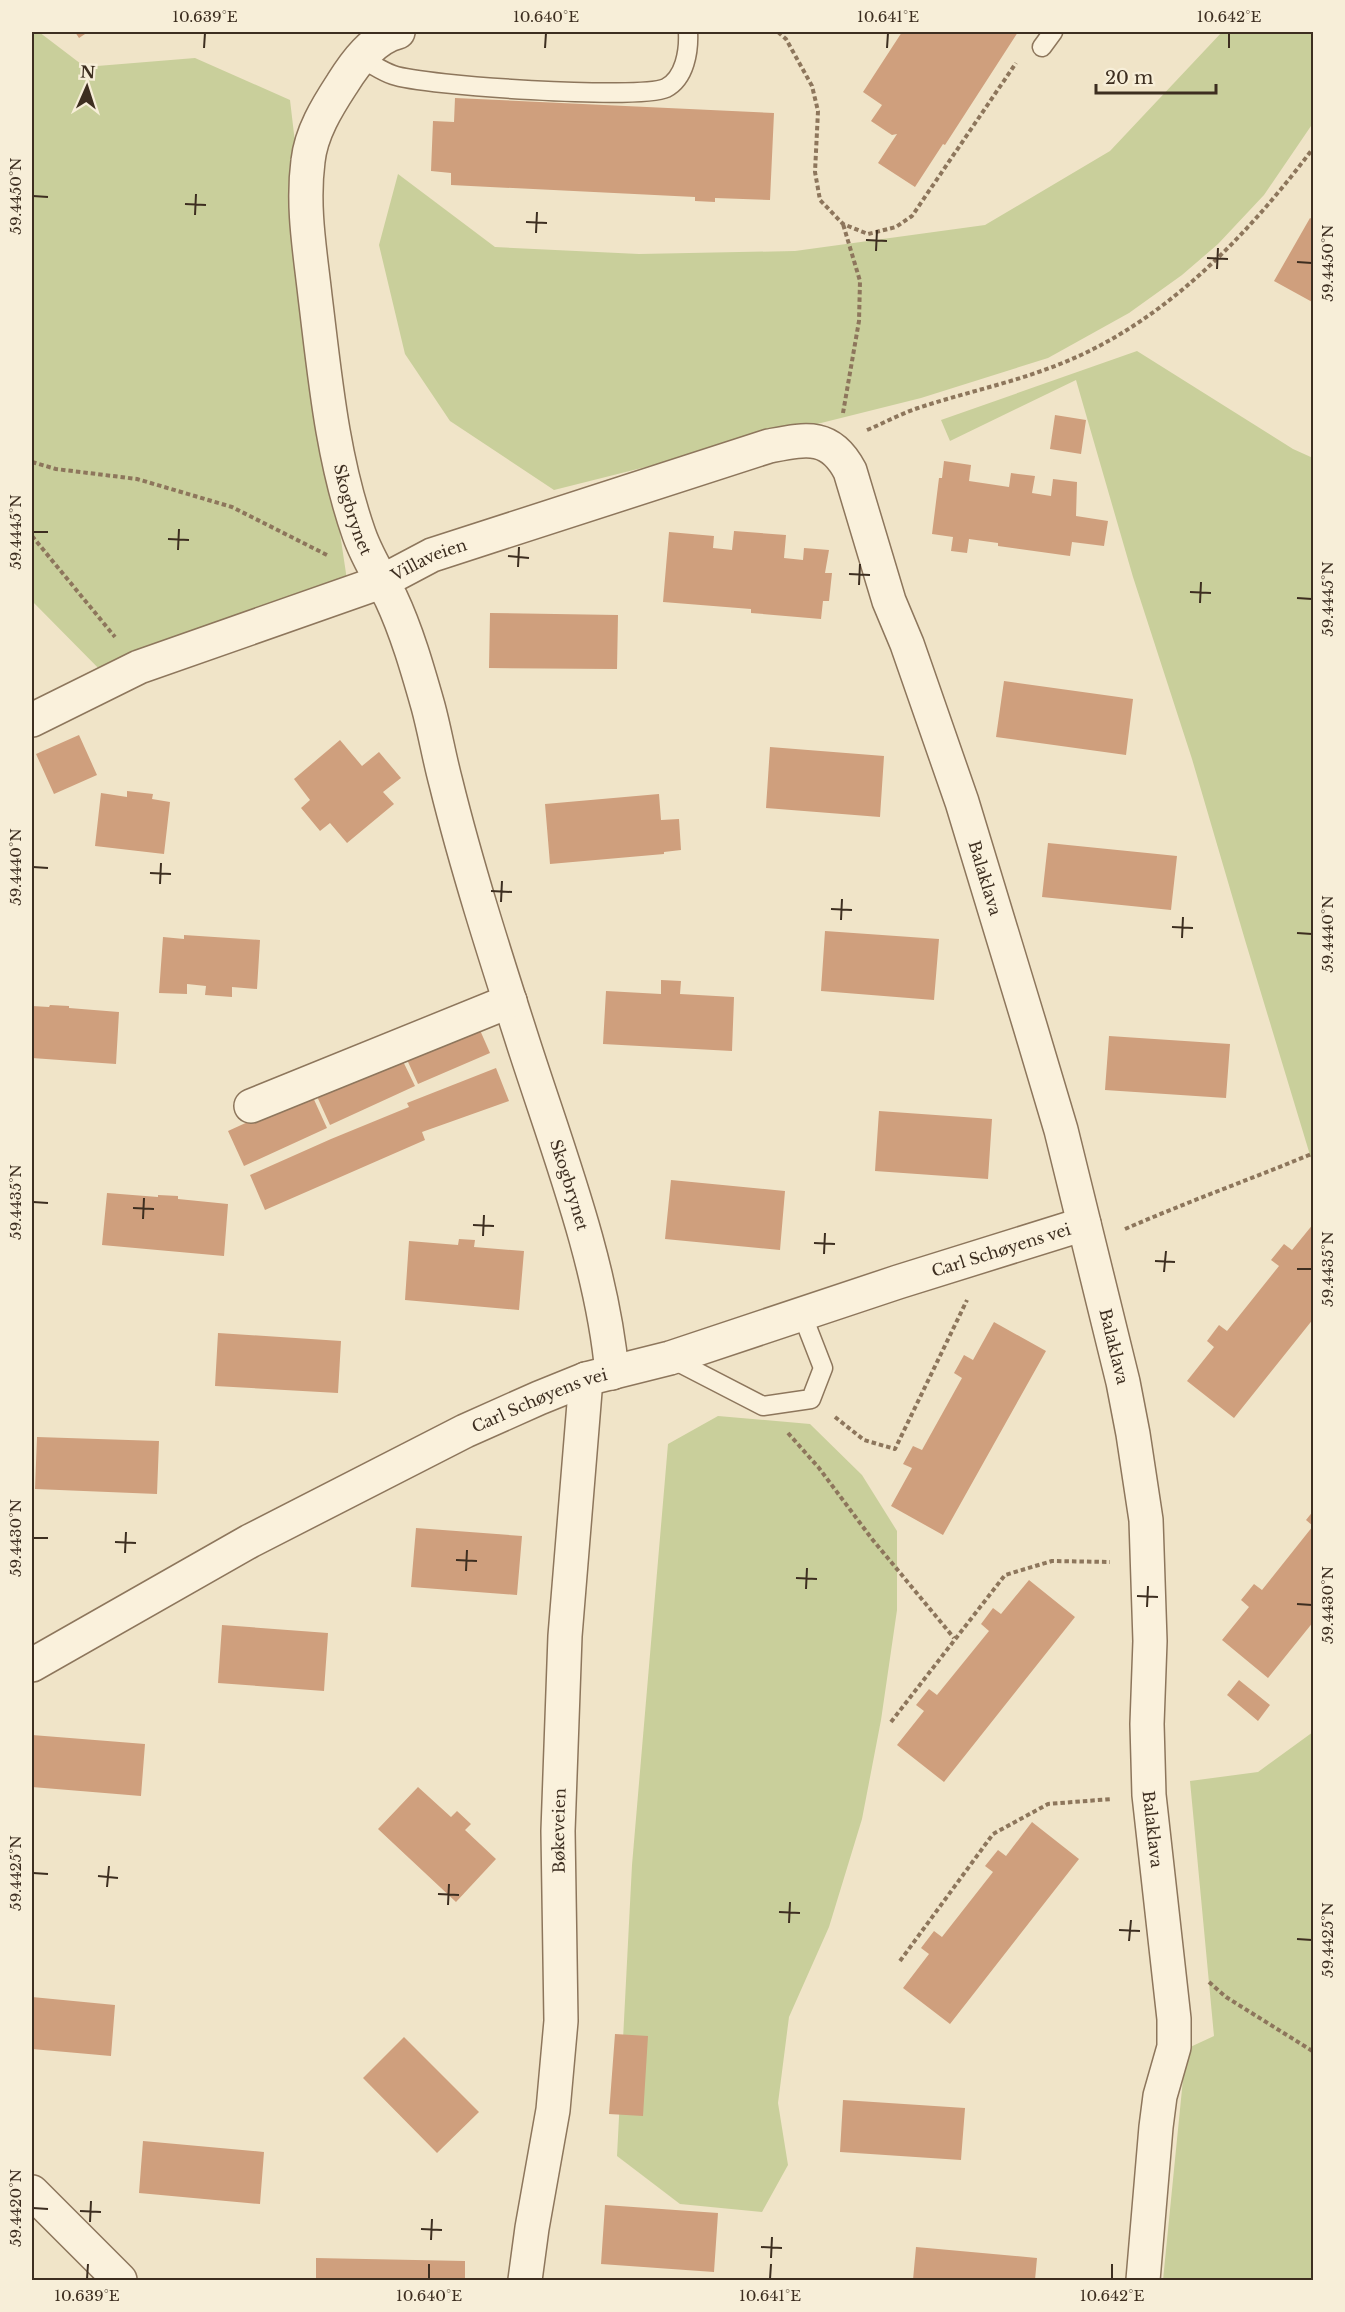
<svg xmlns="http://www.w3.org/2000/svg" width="1345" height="2312" font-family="'Libre Baskerville',serif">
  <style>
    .green { fill: #c9cf9b }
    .building { fill: #cf9f7d }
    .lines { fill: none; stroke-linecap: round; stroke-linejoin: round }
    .service-casing { stroke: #8d765c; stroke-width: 21 }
    .minor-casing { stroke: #8d765c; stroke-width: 36 }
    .path { stroke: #8d765c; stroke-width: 4; stroke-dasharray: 4.5 3; stroke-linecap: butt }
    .service { stroke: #faf1dc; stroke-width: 18 }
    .minor { stroke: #faf1dc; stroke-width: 33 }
    .ticks { fill: none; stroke: #3d2e20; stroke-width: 2 }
    .labels { text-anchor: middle; stroke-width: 4.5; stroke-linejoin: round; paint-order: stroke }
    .street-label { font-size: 16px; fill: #3d2e20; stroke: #f7eed8 }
    .neatline { fill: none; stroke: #3d2e20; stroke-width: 2 }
    .ticks-label { font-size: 15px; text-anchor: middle; fill: #3d2e20 }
  </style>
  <rect width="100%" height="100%" fill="#f0e4c8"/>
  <path class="green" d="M32 32H39L85 67 195 58 290 100 296 151 295 266 320 400 347 580 112 682 32 601Z
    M1222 32H1313L1314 122 1311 126 1264 195 1218 244 1182 275 1129 313 1048 358 921 398 554 490 450 421 405 354 379 245 398 174 495 247 639 254 795 251 985 225 1110 151Z
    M1137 351 1293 449 1313 458V1165L1245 940 1192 759 1133 577 1076 380 950 441 941 420Z
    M718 1416 810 1424 862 1475 897 1531V1610L881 1720 862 1819 829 1927 789 2017 778 2103 788 2165 762 2212 680 2204 617 2156 632 1865 668 1444Z
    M1313 1732V2280H1163L1186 2049 1214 2036 1190 1781 1258 1772Z"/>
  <path class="building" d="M75 32H88L79 38Z
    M902 32H1018L945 145 943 144 915 187 878 163 897 134 892 135 871 121 882 105 863 92Z
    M455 98 774 113 770 200 715 198V202L695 201V197L451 185V173L431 171 433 121 454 122Z
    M1310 218 1314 220V303L1274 281Z
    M1055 415 1086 420 1081 454 1050 449Z
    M944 461 971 465 969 481 1009 487 1011 473 1035 476 1032 493 1051 496 1053 479 1077 482 1076 516 1108 521 1104 546 1072 542 1070 556 998 546V543L969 539 967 553 951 551 953 537 932 534 939 478H942Z
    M734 531 786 535 784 558 803 560 804 548 829 550 825 573H832L829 601H823L821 619 751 613V609L663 602 669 532 714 536 713 548 732 550Z
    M490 613 618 615 617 669 489 668Z
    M1004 681 1133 699 1126 755 996 737Z
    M79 735 97 775 54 794 36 754Z
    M340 740 362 766 379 752 401 778 383 792 394 804 347 843 330 823 320 831 301 808 310 800 294 779Z
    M770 747 884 756 880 817 766 808Z
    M127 791 153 794 152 799 170 802 164 854 95 846 101 793 127 797Z
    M659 794 661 820 679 819 681 850 664 852V854L550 864 545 804Z
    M1048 843 1177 856 1171 910 1042 897Z
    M825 931 939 939 934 1000 821 991Z
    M184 935 260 940 257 989 232 987V997L205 995 206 986 187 984V994L159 993 163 937 184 939Z
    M661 980 681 981 680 994 734 997 732 1051 603 1044 606 991 661 994Z
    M50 1005 69 1006V1008L119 1012 116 1064 32 1058V1006L49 1007Z
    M476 1021 490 1053 418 1084 404 1053Z
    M1109 1036 1230 1044 1226 1098 1105 1090Z
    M399 1053 415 1086 330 1125 315 1092Z
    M496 1068 509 1101 422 1132 425 1140 265 1210 250 1175 331 1139 409 1107 407 1103Z
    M311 1093 327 1128 244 1166 228 1131Z
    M879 1111 992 1119 988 1179 875 1171Z
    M671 1180 785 1191 780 1250 665 1239Z
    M107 1193 158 1197V1195L178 1196V1199L228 1204 224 1256 102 1245Z
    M1314 1223V1318L1234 1418 1187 1381 1214 1347 1207 1341 1219 1325 1227 1331 1279 1266 1271 1260 1284 1244 1292 1250Z
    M459 1239 475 1240 474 1247 524 1251 519 1310 405 1300 409 1241 458 1245Z
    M994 1322 1046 1351 943 1535 891 1506 912 1468 903 1464 913 1446 922 1450 962 1378 954 1373 964 1355 973 1360Z
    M218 1333 341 1341 338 1393 215 1386Z
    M37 1437 159 1441 157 1494 35 1489Z
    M1314 1510V1621L1268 1678 1222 1640 1249 1607 1241 1600 1254 1584 1262 1590 1313 1526 1306 1520Z
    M416 1528 522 1536 517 1595 411 1587Z
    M1029 1580 1075 1617 944 1782 897 1745 924 1711 916 1705 929 1689 937 1695 989 1631 981 1624 993 1608 1001 1614Z
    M222 1625 328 1633 324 1691 218 1683Z
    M1239 1680 1270 1705 1258 1721 1227 1695Z
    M32 1735 145 1744 141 1796 32 1787Z
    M418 1787 451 1817 457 1811 471 1824 465 1830 496 1859 456 1902 378 1829Z
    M1032 1822 1079 1859 950 2024 903 1988 929 1954 921 1948 934 1931 942 1937 993 1872 985 1866 998 1850 1006 1856Z
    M32 1997 115 2005 111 2056 32 2049Z
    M615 2034 648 2036 643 2116 609 2114Z
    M404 2037 479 2112 437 2153 363 2078Z
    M843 2100 965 2108 961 2160 840 2152Z
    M143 2141 264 2152 260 2204 139 2193Z
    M605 2205 718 2213 714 2272 601 2264Z
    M916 2247 1037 2258 1035 2280H913Z
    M316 2258 465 2261V2280H316Z"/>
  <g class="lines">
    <defs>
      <path id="service" d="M1042 47 1053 32
        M360 58C371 63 381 71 393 75 424 86 640 100 666 88 685 78 689 51 688 32
        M670 1358 763 1406 811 1399 823 1368 802 1314"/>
      <g id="minor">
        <path id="s1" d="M398 32C373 38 355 63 342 84 327 107 311 133 308 161 302 207 310 251 315 296 325 377 332 457 359 534 367 557 380 577 391 598 407 632 418 671 428 706 435 732 439 757 446 783 467 868 494 952 521 1036 555 1143 602 1261 612 1373"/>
        <path id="s2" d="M32 720 139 667 381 582 432 555 769 446C806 439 830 433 850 471L889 601 907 644 962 802 1030 1026 1061 1130 1123 1382 1133 1434 1146 1520 1150 1641 1147 1724 1149 1795 1174 2019V2047L1160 2096 1156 2127 1143 2280"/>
        <path d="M251 1106 510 1001"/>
        <path id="s3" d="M32 1665 250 1541 465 1431 539 1398 586 1379 670 1358 898 1282 1084 1224"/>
        <path d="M32 2192 120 2280"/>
        <path id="s4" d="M525 2280 532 2228 553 2110 561 2021 558 1831 565 1636 586 1379"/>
      </g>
    </defs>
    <use href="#service" class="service-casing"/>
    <use href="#minor" class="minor-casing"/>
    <path class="path" d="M778 32 786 39 812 86 818 111 815 172 820 200 843 224 868 234 896 227 912 216 1016 63
      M843 413 859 321 860 281 843 224
      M867 430C884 423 900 414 918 408 966 392 1017 382 1065 362 1167 320 1249 234 1314 147
      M32 462 56 469 137 479 232 507 327 555
      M32 536 115 637
      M1125 1229C1187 1202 1251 1179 1314 1153
      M835 1417 864 1440 895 1449 967 1300
      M788 1433 819 1468 872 1539 954 1638
      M891 1722 1005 1575 1052 1561 1110 1562
      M900 1961 993 1834 1048 1804 1112 1799
      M1209 1982 1226 1997 1314 2052"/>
    <use href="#service" class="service"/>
    <use href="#minor" class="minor"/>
  </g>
  <path class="ticks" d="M204 48 205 33M545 48 546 33M887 48 888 33M1229 48V33M33 196 48 197M185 204 206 205M195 215 196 194M526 222 547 223M536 233 537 212M866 240 887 241M876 251 877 230M1207 258 1228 259M1297 262 1312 263M1217 269 1218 248M33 532H48M168 539 189 540M178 550 179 529M508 556 529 558M518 567 519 547M849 574 870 575M859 585 860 564M1190 592 1211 593M1297 598 1312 599M1200 603 1201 582M33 867 48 868M150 873 171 874M160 884 161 863M491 891 512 892M501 902 502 881M831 909 852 910M841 920 842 899M1172 927 1193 928M1297 933 1312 934M1182 938 1183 917M33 1202 48 1203M133 1208 154 1209M143 1219 144 1198M473 1225 494 1226M483 1236 484 1215M814 1243 835 1244M824 1254 825 1233M1155 1261 1175 1262M1297 1269H1312M1164 1272 1166 1251M33 1538H48M115 1542 136 1543M125 1553 126 1532M456 1560 477 1561M466 1571 467 1550M796 1578 817 1579M806 1589 807 1568M1137 1596 1158 1597M1297 1604 1312 1605M1147 1607 1148 1586M33 1873 48 1874M98 1876 118 1878M107 1887 109 1866M438 1894 459 1895M448 1905 449 1884M779 1912 800 1913M789 1923 790 1902M1119 1930 1140 1931M1297 1939 1312 1940M1129 1941 1131 1920M33 2208 48 2209M80 2211 101 2212M90 2222 91 2201M421 2229 442 2230M431 2240 432 2219M761 2247 782 2248M771 2258 772 2237M87 2279 88 2264M429 2279V2264M770 2279 771 2264M1112 2279V2264"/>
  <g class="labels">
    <g class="street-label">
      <text dy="6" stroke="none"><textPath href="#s1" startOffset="516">Skogbrynet</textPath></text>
      <text dy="6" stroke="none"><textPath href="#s2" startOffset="429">Villaveien</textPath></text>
      <text dy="6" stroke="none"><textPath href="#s2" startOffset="1311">Balaklava</textPath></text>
      <text dy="6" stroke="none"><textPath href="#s1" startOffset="1227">Skogbrynet</textPath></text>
      <text dy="6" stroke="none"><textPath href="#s3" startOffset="1059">Carl Schøyens vei</textPath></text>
      <text dy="6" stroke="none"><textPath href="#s2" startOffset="1797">Balaklava</textPath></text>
      <text dy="6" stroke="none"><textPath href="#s3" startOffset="573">Carl Schøyens vei</textPath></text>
      <text dy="6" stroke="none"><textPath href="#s2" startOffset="2283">Balaklava</textPath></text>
      <text dy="6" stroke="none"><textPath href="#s4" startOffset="452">Bøkeveien</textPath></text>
    </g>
  </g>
  <rect width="1345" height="2312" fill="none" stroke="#f7eed8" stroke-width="66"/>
  <g transform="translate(87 87) rotate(3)" stroke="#f7eed8" stroke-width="4.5" paint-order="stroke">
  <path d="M0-4.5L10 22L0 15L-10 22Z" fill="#3d2e20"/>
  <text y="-9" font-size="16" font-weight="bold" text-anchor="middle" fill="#3d2e20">N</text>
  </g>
  <path d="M1096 84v9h120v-9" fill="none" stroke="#3d2e20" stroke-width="3"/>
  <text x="1105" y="84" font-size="18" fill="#3d2e20" stroke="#f7eed8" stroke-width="4.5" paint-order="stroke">20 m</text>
  <rect x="33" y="33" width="1279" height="2246" class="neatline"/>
  <g class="ticks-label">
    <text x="205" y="22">10.639°E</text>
    <text x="546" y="22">10.640°E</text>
    <text x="888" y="22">10.641°E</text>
    <text x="1229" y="22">10.642°E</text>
    <text transform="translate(16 196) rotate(-90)" y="5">59.4450°N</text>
    <text transform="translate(1328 263) rotate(-90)" y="5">59.4450°N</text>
    <text transform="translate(16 532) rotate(-90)" y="5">59.4445°N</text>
    <text transform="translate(1328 599) rotate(-90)" y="5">59.4445°N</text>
    <text transform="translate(16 867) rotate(-90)" y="5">59.4440°N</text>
    <text transform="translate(1328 934) rotate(-90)" y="5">59.4440°N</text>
    <text transform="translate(16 1202) rotate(-90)" y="5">59.4435°N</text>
    <text transform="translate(1328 1269) rotate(-90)" y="5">59.4435°N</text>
    <text transform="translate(16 1538) rotate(-90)" y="5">59.4430°N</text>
    <text transform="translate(1328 1605) rotate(-90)" y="5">59.4430°N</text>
    <text transform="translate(16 1873) rotate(-90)" y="5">59.4425°N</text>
    <text transform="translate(1328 1940) rotate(-90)" y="5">59.4425°N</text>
    <text transform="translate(16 2208) rotate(-90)" y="5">59.4420°N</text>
    <text x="87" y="2301">10.639°E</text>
    <text x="429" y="2301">10.640°E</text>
    <text x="770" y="2301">10.641°E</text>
    <text x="1112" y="2301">10.642°E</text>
  </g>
</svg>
